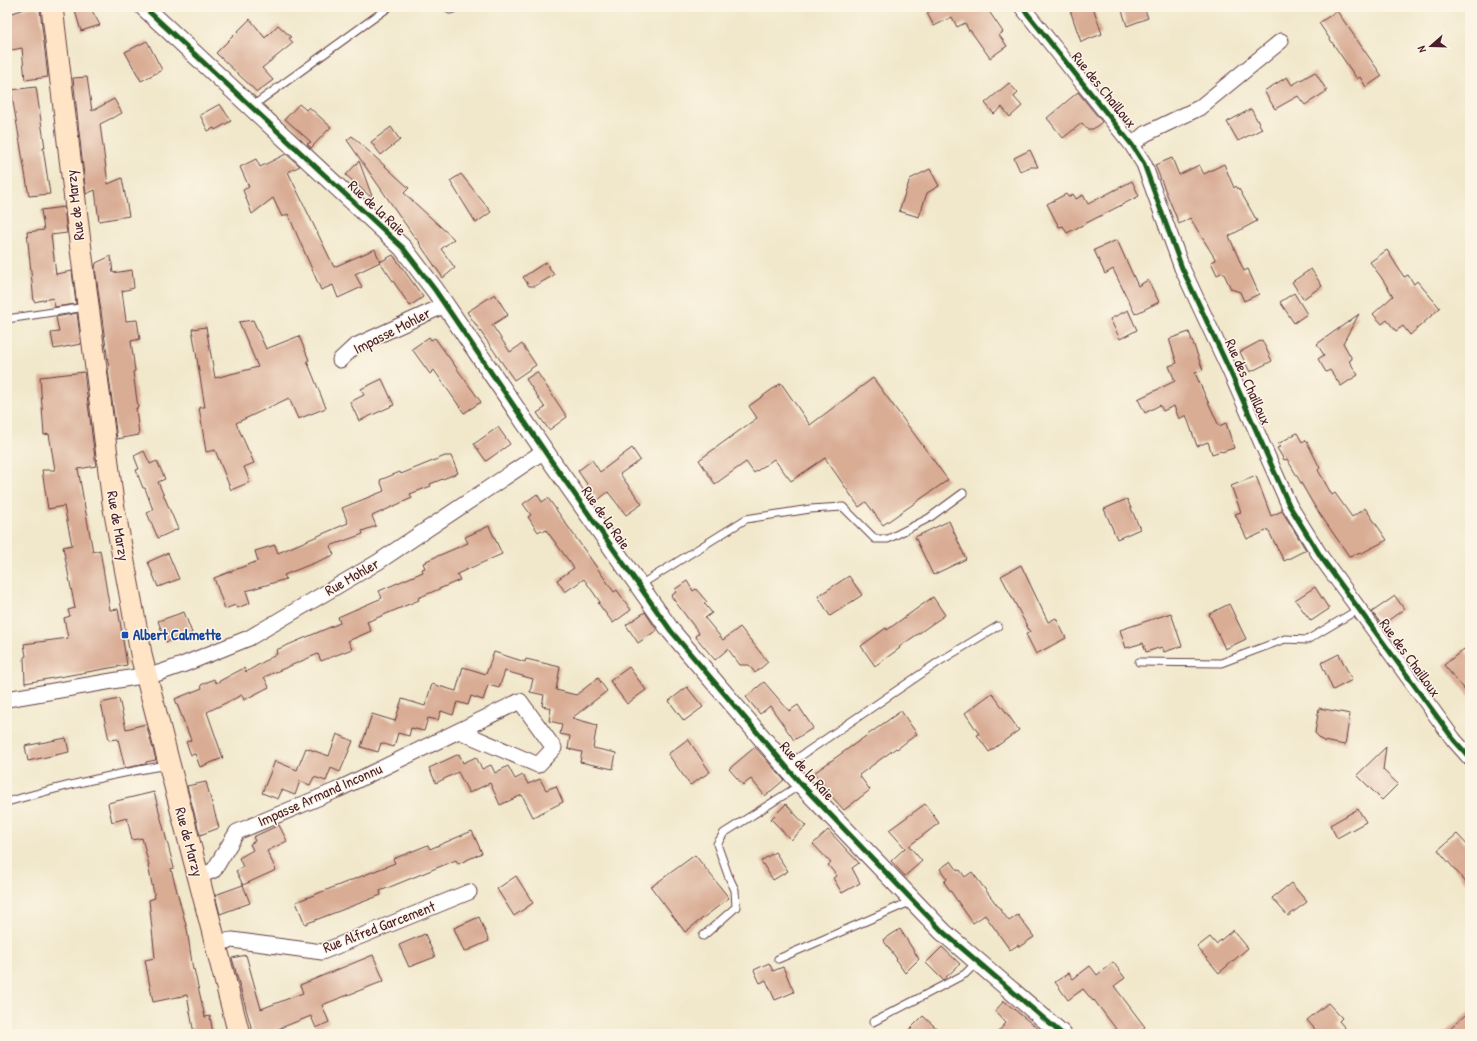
<svg xmlns="http://www.w3.org/2000/svg" width="1477" height="1041" font-family="'Patrick Hand',sans-serif">
  <style>
    .building { fill: #d9ac94 }
    .lines { fill: none; stroke-linecap: round; stroke-linejoin: round }
    .service-casing { stroke: #633d43; stroke-width: 9 }
    .minor-casing { stroke: #633d43; stroke-width: 17 }
    .tertiary-casing { stroke: #633d43; stroke-width: 20 }
    .secondary-casing { stroke: #633d43; stroke-width: 23 }
    .service { stroke: #fff; stroke-width: 7 }
    .minor { stroke: #fff; stroke-width: 15 }
    .tertiary { stroke: #fff; stroke-width: 18 }
    .secondary { stroke: #ffe4c6; stroke-width: 21 }
    .cycleway-casing { stroke: #fcf5e5; stroke-width: 8 }
    .cycleway { stroke: #1b5e20; stroke-width: 5 }
    .transit-dot { fill: #1a4fb4; stroke: #fcf5e5; stroke-width: 1.5 }
    .labels { text-anchor: middle; stroke-width: 3; stroke-linejoin: round; paint-order: stroke }
    .street-label { font-size: 15px; fill: #4a1f2b; stroke: #fcf5e5 }
    .transit-label { font-size: 15px; font-weight: bold; fill: #164399; stroke: #fcf5e5; text-anchor: start }
  </style>
  <rect width="100%" height="100%" fill="#fcf5e5"/>
  <filter id="ink" filterUnits="userSpaceOnUse"><feTurbulence type="fractalNoise" baseFrequency=".025" numOctaves="2"/><feDisplacementMap in="SourceGraphic" scale="8" xChannelSelector="R" yChannelSelector="G"/><feConvolveMatrix kernelMatrix="1 2 1 2 8 2 1 2 1" color-interpolation-filters="sRGB"/></filter>
  <filter id="wash" filterUnits="userSpaceOnUse"><feTurbulence type="fractalNoise" baseFrequency=".012" numOctaves="4" result="noise"/><feDisplacementMap in="SourceGraphic" scale="16" xChannelSelector="R" yChannelSelector="G"/><feGaussianBlur stdDeviation="0.9" result="paint"/><feColorMatrix in="noise" values="0 0 0 0 0 0 0 0 0 0 0 0 0 0 0 0 0 1.4 0 .05"/><feComposite in="paint" operator="in"/></filter>
  <g filter="url(#wash)">
    <rect width="100%" height="100%" fill="#f1e8cc"/>
    <g id="blocks">
      <path class="building" d="M30 7H36L40 10 48 77 25 80 22 48 7 51V15Z
        M74 7H90L100 25 81 31Z
        M938 7H986L1003 32 999 35 1007 46 990 58 970 30 969 31 965 23 957 27 952 17 934 26 927 13Z
        M1069 7H1093L1102 34 1081 42Z
        M1121 7H1144L1148 18 1127 26Z
        M1337 11 1382 76 1366 87 1360 77 1357 79 1319 23Z
        M250 19 265 38 278 25 291 37 289 38 293 43 262 68 273 80 257 92 216 53Z
        M147 41 162 70 141 81 125 52Z
        M1315 72 1327 91 1305 105 1298 96 1275 109 1264 91 1287 77 1292 85Z
        M87 77 92 111 114 99 122 113 100 124 108 184 122 178 129 216 99 221 95 190 86 194 73 78Z
        M1009 83 1018 93 1014 97 1022 106 1010 117 1002 107 994 114 985 103Z
        M36 87 45 148H43L50 194 29 196 11 90Z
        M1078 92 1102 122 1093 129H1087L1082 123 1063 138 1047 118Z
        M220 104 231 121 215 130 214 128 208 131 200 115Z
        M299 104 306 110 309 107 331 127 311 148 307 144 311 142 285 119Z
        M1251 109 1262 129 1238 141 1227 122Z
        M391 127 400 140 381 155 371 142Z
        M352 136 409 188 404 193 454 239 441 249 455 268 443 278 419 243 420 242 415 238 347 140Z
        M1030 150 1038 167H1030L1020 171 1014 158Z
        M286 154 300 166 288 172 334 267 375 249 380 262 355 274 362 287 338 298 333 285 321 290 288 214 282 217 273 198 252 214 243 190 249 187 240 167 256 159 260 167Z
        M1172 158 1179 175 1199 165 1204 174 1224 164 1234 188 1236 186 1238 189H1239L1257 221 1229 236 1244 271 1248 269 1259 294 1244 301 1240 292 1231 289 1223 272 1217 275 1211 262 1216 260 1190 218 1179 224 1155 165Z
        M359 161 373 199 346 175Z
        M930 169 939 186 927 193 919 217 899 211 910 179Z
        M461 174 491 212 476 223 450 181Z
        M1132 181 1139 196 1067 233 1063 226 1059 227 1047 204 1066 194 1068 197 1073 194 1076 199 1083 195 1088 204Z
        M64 207 67 233 51 235 56 274 72 271 76 304 55 307 53 298 34 302 27 232 44 230 41 210Z
        M1117 240 1138 286 1148 280 1159 302 1135 314 1113 269 1105 274 1094 250Z
        M1387 250 1404 277 1408 275 1414 284 1417 281 1440 308 1410 335 1403 326 1396 331 1387 320 1382 324 1373 314 1393 296 1381 277 1370 262Z
        M393 255 423 297 410 306 380 262Z
        M111 256 113 273 132 270 134 288 122 291 126 321 137 320 140 339 131 341 135 371 133 372 138 408H136L139 435 117 439 108 370 109 369 95 268 96 263Z
        M546 262 554 275 535 286H529L523 277Z
        M1311 269 1322 286 1303 299 1292 282Z
        M1294 293 1307 314 1294 323 1280 302Z
        M495 294 508 315 492 325 510 352 522 344 536 365 514 380 467 312Z
        M1128 310 1137 330 1120 339 1110 319Z
        M77 313 81 344 54 349 51 333 59 332 56 317Z
        M1359 314 1343 343 1352 359 1349 361 1358 375 1341 386 1330 370 1326 372 1318 359 1324 355 1317 344Z
        M253 320 266 349 299 336 309 360 307 361 326 408 298 419 289 398 236 423 254 463 244 467 250 482 231 490 215 450 206 452 199 407H205L192 329 206 327 215 378 258 367 239 322Z
        M1189 332 1203 370 1195 373 1219 426 1226 423 1234 448 1222 452 1221 451 1212 454 1208 442 1197 446 1186 415 1179 419 1174 406 1163 411 1160 405 1145 413 1138 399 1175 381 1169 366 1177 363 1169 339Z
        M429 337 431 340 435 338 481 402 464 413 434 370 430 374 412 349Z
        M1262 340 1272 361 1250 372 1240 352Z
        M84 372 96 466 78 469 93 552 100 550 110 610 118 609 127 665 25 683 24 657 26 656 24 644 68 638 64 618 70 616 68 610 75 608 63 547 72 545 64 506 48 509 42 470H55L49 434 44 435 40 377Z
        M537 372 567 417 549 430 537 413 545 408 526 379Z
        M873 378 948 480 883 525 866 502 859 507 825 458 791 481 774 459 754 473 746 462 715 484 699 460 757 418 749 406 781 383 810 425Z
        M382 379 394 405 359 421 350 402 364 395 361 389Z
        M498 427 510 444 486 461 474 444Z
        M1297 433 1302 442 1306 440 1320 468 1318 470 1332 495 1335 493 1352 517 1365 508 1387 540 1362 553 1349 556 1315 507 1287 459 1284 460 1277 448 1280 447 1278 444Z
        M632 448 640 460 620 474 642 504 626 515 608 492 598 500 578 471 592 460 600 472Z
        M144 451 150 464 157 461 165 479 158 482 178 529 158 538 147 513 153 510 145 488H143L136 470 139 469 134 456Z
        M445 456H451L458 473 430 484 431 486 410 494 412 498 372 516 376 526 362 531 363 534 330 546 334 555 284 575 286 579 246 591 250 603 237 608 235 605 225 609 214 578 258 561 255 551 275 545 278 553 348 523 342 508 384 491 380 480 400 472 401 474Z
        M1256 476 1271 516 1282 511 1306 550 1284 561 1268 530 1253 537 1252 536 1247 539 1235 514 1241 512 1231 486Z
        M537 494 542 502 548 498 614 592 617 590 631 610 613 623 598 603 600 602 584 579 565 592 557 580 574 568 546 530 543 532 541 530 538 532 528 517 531 515 523 504Z
        M1127 499 1140 529 1117 539 1104 509Z
        M949 521 966 559 933 575 915 537Z
        M489 526 502 554 457 574 460 580 418 598 419 600 367 622 371 631 348 641 352 649 321 661 318 654 264 677 269 687 244 700 242 695 207 712 223 758 200 767 195 754 191 755 186 742 191 740 175 699 202 688 201 685 214 679 216 683 244 668 246 672 277 654 276 650 340 623 338 617 382 598 379 591 423 572 422 569 425 568 423 563 427 562 426 561 468 543 465 537Z
        M168 553 179 579 158 587 148 562Z
        M1021 565 1048 622 1056 618 1066 638 1036 654 1026 634 1030 632 1001 576Z
        M849 576 862 595 830 616 818 596Z
        M687 581 693 591 696 589 707 602 704 603 712 613 705 618 723 640 740 627 768 662 755 673 749 665H740L728 649 715 660 695 636 699 633 671 596 676 592 674 590Z
        M1315 587 1329 609 1311 621 1295 600Z
        M1395 596 1404 609 1382 625 1372 612Z
        M933 597 945 615 899 647 900 648 875 666 861 646 886 628 887 630Z
        M1229 604 1246 639 1225 649 1209 614Z
        M184 612 192 633 166 642 158 621Z
        M645 612 657 630 638 643 626 625Z
        M1171 613 1182 646 1164 652 1162 647 1146 652 1143 643 1126 648 1120 630Z
        M1464 649 1470 657V697L1444 665Z
        M494 652 525 662 526 659 560 667 556 690 576 695 598 678 607 691 572 718 597 725 593 748 616 753 613 769 580 762 582 752 568 749 570 736 560 734 562 724 549 721 551 708 542 706 544 695 530 692 533 679 505 671 499 688 488 685 483 700 471 696 468 705 457 702 453 715 441 711 438 720 428 718 424 731 411 728 409 736 398 733 394 747 381 743 378 752 361 747 372 714 395 721 402 699 425 706 432 684 456 691 463 667 486 674Z
        M1339 654 1352 680 1333 690 1321 663Z
        M629 667 646 690 627 704 610 681Z
        M764 682 789 711 798 705 813 728 794 740 770 706 760 714 746 697Z
        M687 687 703 707 684 721 669 701Z
        M992 693 1019 730 989 752 977 735 979 734 965 713Z
        M119 699 126 729 146 724 156 760 146 762V764L125 768 118 739 109 740 101 703Z
        M1319 708 1350 714 1345 745 1323 741 1315 733Z
        M901 711 917 734 897 749 896 748 859 775 870 790 844 810 822 786 824 785 814 773Z
        M337 734 353 741 340 772 331 768 326 781 314 777 310 785 300 781 295 795 282 790 278 799 262 793 275 761 297 770 306 748 329 756Z
        M66 738 69 752 28 761 25 746Z
        M688 739 710 772 690 785 668 754Z
        M755 747 784 780 765 796 751 779 743 785 729 769Z
        M1386 747 1383 770 1398 784 1382 800 1357 775Z
        M459 754 463 763 476 757 482 769 491 765 495 773 508 766 515 779 523 775 528 784 540 779 546 790 556 786 563 802 533 817 522 795 500 805 490 783 469 793 458 772 436 783 429 768Z
        M206 782 219 828 200 835 187 786Z
        M154 792 174 868 171 869 187 929 193 970 194 969 205 1017 210 1016 213 1034H194L187 995 153 1002 145 960 155 958 149 900 155 898 148 866 149 865 142 838 132 840 127 818 112 822 108 803Z
        M786 804 806 826 791 840 771 819Z
        M925 804 939 823 909 846 922 861 905 876 891 861 905 848 889 830Z
        M1358 809 1366 822 1337 838 1330 825Z
        M279 825 287 841 267 851 276 870 243 885 236 871 243 867 239 858 253 850 250 844 255 841 253 837Z
        M828 830 859 863 852 868 860 883 842 893 833 878 837 876 828 865 831 863 813 844Z
        M472 831 482 853 458 864 456 860 380 891 381 895 305 924 296 902 395 863 393 859 428 845 430 849Z
        M1457 834 1470 848V887L1438 850Z
        M775 852 788 871 773 880 761 861Z
        M695 855 729 898 685 932 651 887Z
        M951 861 958 871 960 870 965 877 972 872 1009 921 1018 915 1034 937 1019 947 1018 945 1010 950 985 915 973 923 944 882 947 879 940 869Z
        M516 876 533 903 514 916 497 889Z
        M1291 883 1307 902 1288 916 1272 898Z
        M243 885 250 903 220 914 215 895Z
        M479 917 489 941 464 952 454 928Z
        M900 929 919 959 905 973 896 960 897 959 883 940Z
        M1233 930 1248 948 1219 973 1197 947 1210 937 1216 944Z
        M425 934 435 957 409 967 399 945Z
        M942 947 960 964 943 980 926 963Z
        M246 955 261 1009 303 993 300 985 373 955 384 981 322 1005 329 1022 316 1028 311 1016 265 1034H253L232 958Z
        M1113 962 1125 978 1114 986 1145 1027 1137 1034H1120L1094 1000 1093 1001 1083 989 1068 1000 1055 982 1069 973 1073 979 1090 966 1097 975Z
        M769 963 773 971 783 967 794 992 775 1000 766 980 760 983 754 970Z
        M1004 1001 1026 1019 1045 1034H996L1006 1023 995 1011Z
        M1328 1003 1342 1018 1339 1021 1350 1034H1319L1307 1020Z
        M1470 1011V1034H1443Z
        M923 1016 943 1034H905Z"/>
    </g>
  </g>
  <g filter="url(#ink)">
    <use href="#blocks" fill-opacity="0" stroke="#633d43" stroke-width="1"/>
    <g class="lines">
      <defs>
        <path id="service" d="M447 7 450 10 459 7
          M251 107 389 7
          M7 319 86 307
          M640 585 746 519 810 509 843 507 875 539H888L929 518 963 493
          M1139 662 1221 663 1285 639 1307 640 1359 609
          M786 766 940 661 998 626
          M7 802C59 787 113 774 167 765
          M703 936 736 907 735 890 728 875 717 844 724 833 800 785
          M778 959 912 901
          M873 1022 965 974 977 962"/>
        <path id="minor" d="M1022 7 1132 145 1144 164 1182 268 1230 371 1289 505 1321 557 1454 740 1470 758
          M1132 145 1145 134 1199 108 1281 41
          M340 360 355 346 445 305
          M7 699 159 673 182 665 249 638 378 562 544 451
          M198 877 214 870 237 832 337 790 520 701 554 748 538 765 459 731
          M215 943 232 940 322 952 469 892"/>
        <path id="tertiary" d="M144 7 403 248 435 290 552 462 671 631 801 784 943 932 1062 1034"/>
        <path id="secondary" d="M52 7 79 234 113 503 142 659 239 1034"/>
      </defs>
      <use href="#service" class="service-casing"/>
      <use href="#minor" class="minor-casing"/>
      <use href="#tertiary" class="tertiary-casing"/>
      <use href="#secondary" class="secondary-casing"/>
      <use href="#service" class="service"/>
      <use href="#minor" class="minor"/>
      <use href="#tertiary" class="tertiary"/>
      <use href="#secondary" class="secondary"/>
      <defs>
        <path id="cycleway" d="M144 7 403 248 435 290 552 462 671 631 801 784 943 932 1062 1034
          M1022 7 1132 145 1144 164 1182 268 1230 371 1289 505 1321 557 1454 740 1470 758"/>
      </defs>
      <use href="#cycleway" class="cycleway-casing"/>
      <use href="#cycleway" class="cycleway"/>
    </g>
  </g>
  <rect class="transit-dot" x="121" y="631" width="8" height="8" rx="2"/>
  <g class="labels">
    <g class="street-label">
      <text transform="translate(1104 90) rotate(51)" y="5">Rue des Chailloux</text>
      <text transform="translate(75 205) rotate(-97)" y="5">Rue de Marzy</text>
      <text transform="translate(377 208) rotate(43)" y="5">Rue de la Raie</text>
      <text transform="translate(392 331) rotate(-27)" y="5">Impasse Mohler</text>
      <text transform="translate(1248 382) rotate(66)" y="5">Rue des Chailloux</text>
      <text transform="translate(606 518) rotate(55)" y="5">Rue de la Raie</text>
      <text transform="translate(118 526) rotate(80)" y="5">Rue de Marzy</text>
      <text transform="translate(352 577) rotate(-30)" y="5">Rue Mohler</text>
      <text transform="translate(1410 658) rotate(54)" y="5">Rue des Chailloux</text>
      <text transform="translate(807 771) rotate(48)" y="5">Rue de la Raie</text>
      <text transform="translate(320 795) rotate(-24)" y="5">Impasse Armand Inconnu</text>
      <text transform="translate(189 842) rotate(75)" y="5">Rue de Marzy</text>
      <text transform="translate(379 927) rotate(-21)" y="5">Rue Alfred Garcement</text>
    </g>
    <g class="transit-label">
      <text x="133" y="640">Albert Calmette</text>
    </g>
  </g>
  <rect width="1477" height="1041" fill="none" stroke="#fcf5e5" stroke-width="24"/>
  <g transform="translate(1431 46) rotate(250)" stroke="#fcf5e5" stroke-width="3" paint-order="stroke">
  <path d="M0-3L7 15L0 10L-7 15Z" fill="#4a1f2b"/>
  <text y="-6" font-size="11" font-weight="bold" text-anchor="middle" fill="#4a1f2b">N</text>
  </g>
</svg>
